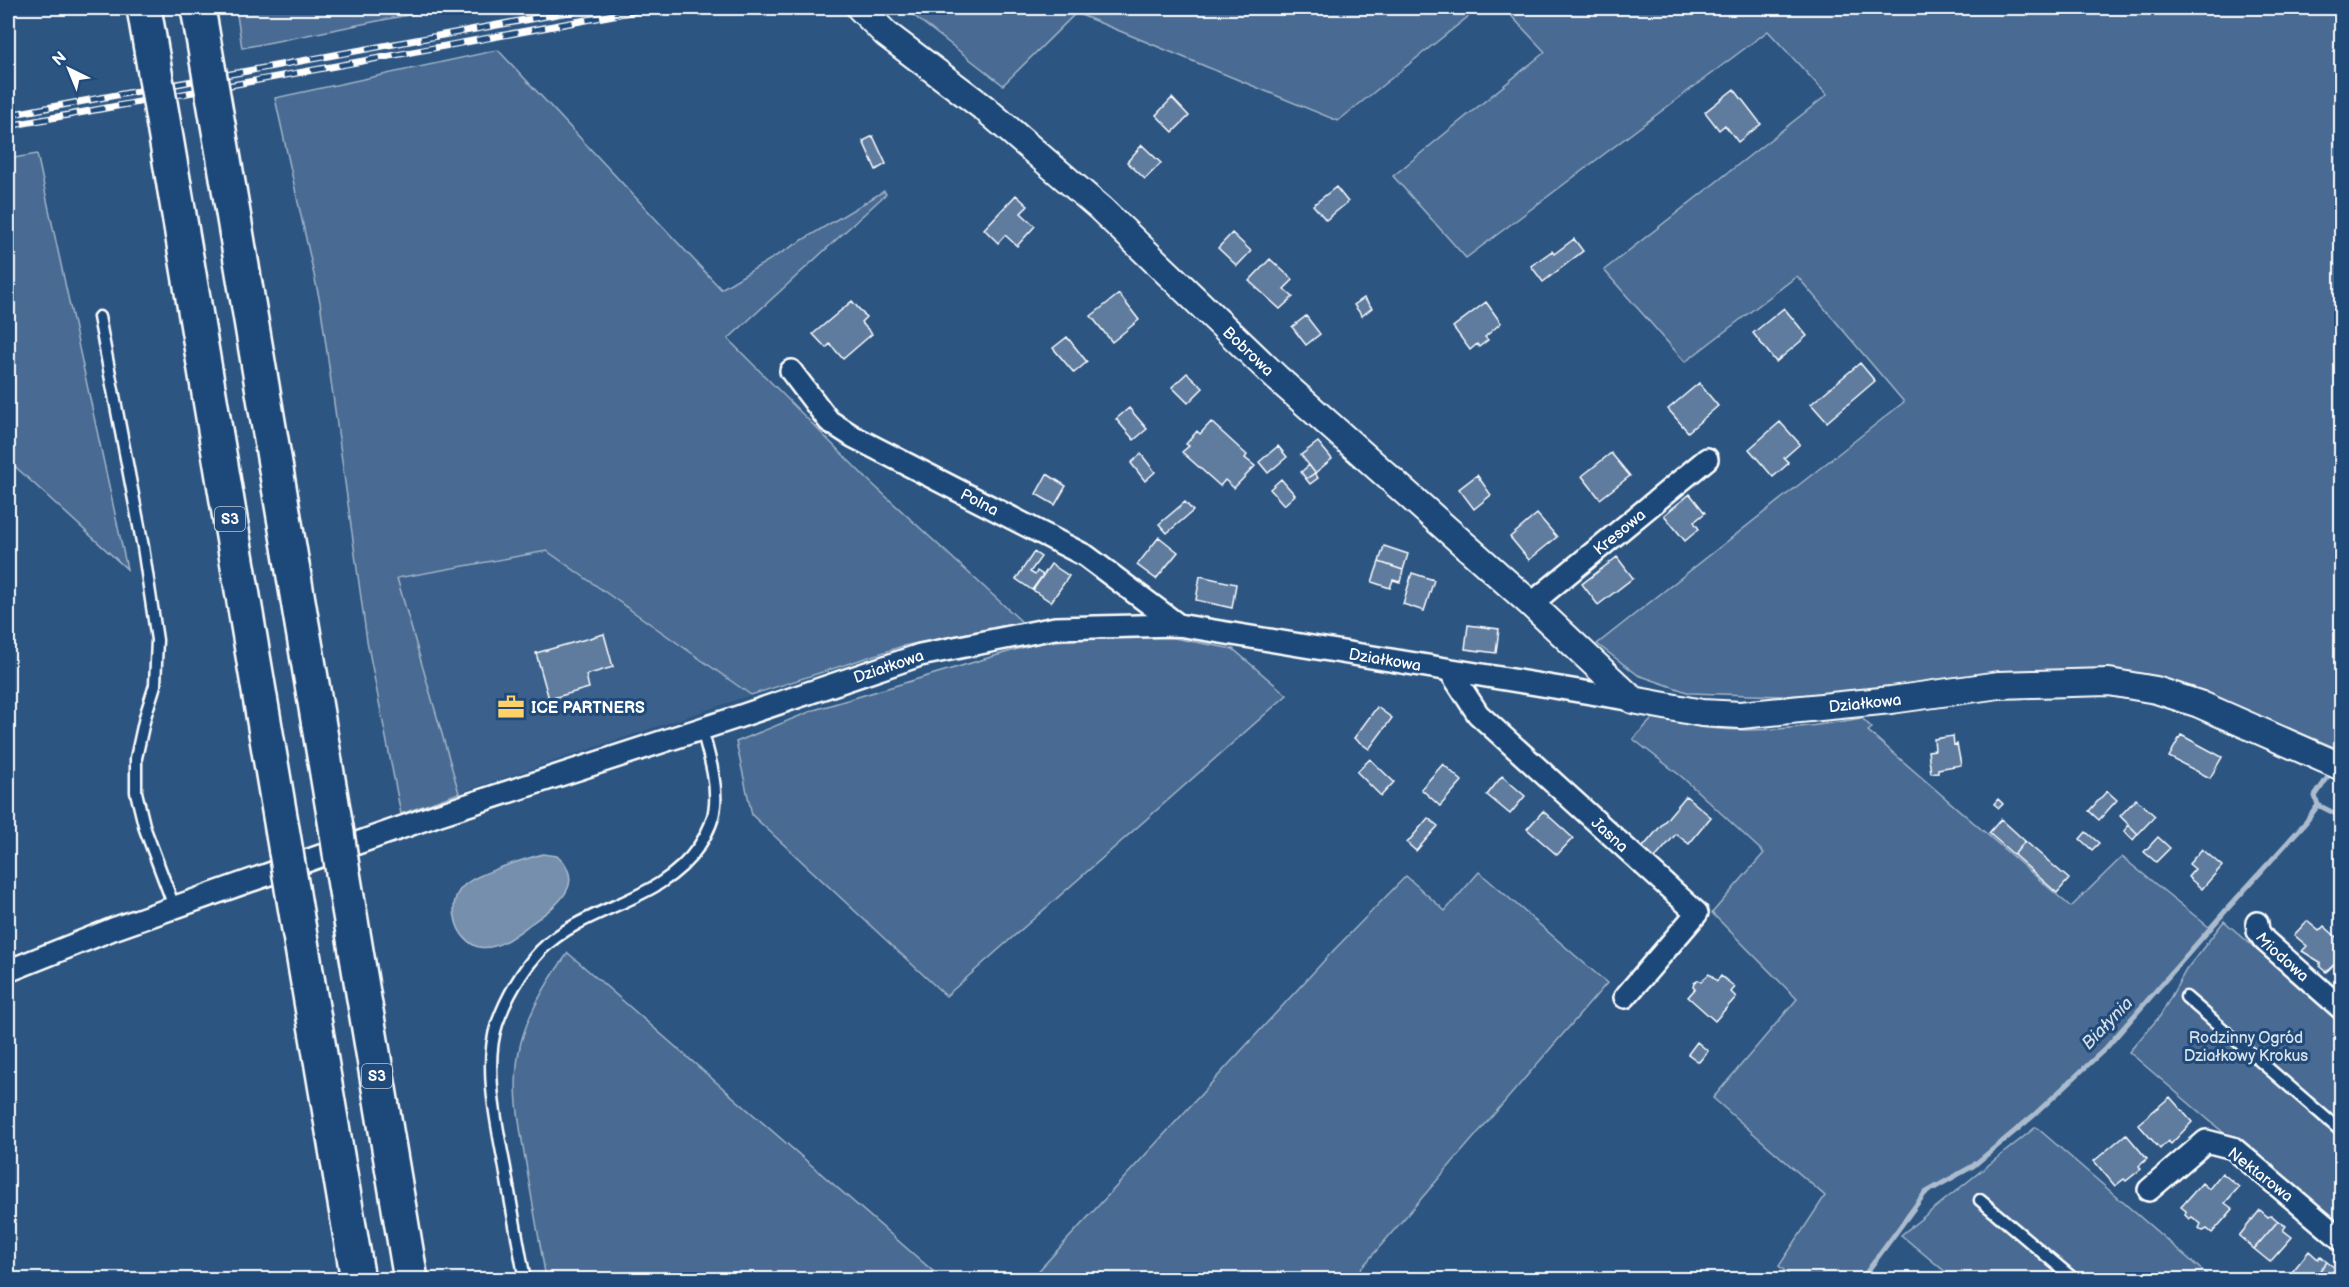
<svg xmlns="http://www.w3.org/2000/svg" width="2349" height="1287" font-family="'Balsamiq Sans',sans-serif">
  <style>
    .built { fill: #3b618b }
    .green { fill: #486b92; stroke: #a4b5c8; stroke-width: 1.5 }
    .water { fill: #748fad; stroke: #acbcce; stroke-width: 1.5 }
    .lines { fill: none; stroke-linecap: round; stroke-linejoin: round }
    .stream { stroke: #acbcce; stroke-width: 5 }
    .building { fill: #5e7c9f; stroke: #fff; stroke-width: 1.5 }
    .service-casing { stroke: #fff; stroke-width: 15 }
    .minor-casing { stroke: #fff; stroke-width: 26 }
    .tertiary-casing { stroke: #fff; stroke-width: 30 }
    .motorway-casing { stroke: #fff; stroke-width: 38 }
    .service { stroke: #1f4a7a; stroke-width: 10 }
    .minor { stroke: #1f4a7a; stroke-width: 21 }
    .tertiary { stroke: #1f4a7a; stroke-width: 26 }
    .motorway { stroke: #1f4a7a; stroke-width: 33 }
    .rail-casing { stroke: #fff; stroke-width: 7 }
    .rail { stroke: #1f4a7a; stroke-width: 4.5; stroke-dasharray: 14; stroke-linecap: butt }
    .motorway-bridge-casing { stroke: #fff; stroke-width: 38; stroke-linecap: butt }
    .motorway-bridge { stroke: #1f4a7a; stroke-width: 33 }
    .labels { text-anchor: middle; stroke-width: 6; stroke-linejoin: round; paint-order: stroke }
    .shield { fill: #1f4a7a; stroke: #bcc9d7; stroke-width: 1.5 }
    .shield-label { font-size: 15px; font-weight: bold; fill: #fff }
    .street-label { font-size: 16px; fill: #fff; stroke: #1f4a7a }
    .poi-label { font-size: 16px; font-weight: bold; fill: #fff; stroke: #1f4a7a; text-anchor: start }
    .park-label { font-size: 16px; fill: #dae1e9; stroke: #1f4a7a }
    .water-label { font-size: 18px; font-style: italic; fill: #d5dde6; stroke: #1f4a7a }
  </style>
  <rect width="100%" height="100%" fill="#2c5582"/>
  <filter id="ink" filterUnits="userSpaceOnUse"><feTurbulence type="fractalNoise" baseFrequency=".0167" numOctaves="2"/><feDisplacementMap in="SourceGraphic" scale="12" xChannelSelector="R" yChannelSelector="G"/><feConvolveMatrix kernelMatrix="1 2 1 2 8 2 1 2 1" color-interpolation-filters="sRGB"/></filter>
  <g filter="url(#ink)">
    <path class="built" d="M415 8H473L443 13Z
      M547 551 751 695 459 793 396 578Z"/>
    <path class="green" d="M236 8H415L428 11 242 48Z
      M904 8H1479L1338 121 1076 13 1003 85Z
      M1504 8H2341V750L2212 696 2129 671 2012 673 1873 691 1781 696 1690 693 1638 675 1597 644 1904 402 1797 276 1685 362 1604 270 1827 95 1768 31 1466 258 1393 176 1545 52Z
      M498 50 721 289 884 191 886 194 728 339 867 479 1022 622 903 646 751 695 547 551 397 578 459 793 401 814 367 641 320 302 275 98Z
      M37 154 127 569 8 460V159Z
      M1112 635 1174 638 1233 649 1287 695 946 996 752 815 736 742 814 710 1038 643Z
      M1654 717C1670 720 1685 724 1700 727 1750 734 1813 727 1862 718L1872 728 1868 731 2071 907 2122 857 2210 928 2106 1048 2033 1116 1973 1166 1925 1193 1861 1279H1794L1779 1266 1825 1196 1713 1098 1797 999 1712 913 1764 853 1682 777 1633 739Z
      M1479 872 1607 983 1352 1279H1031L1333 951 1406 876 1445 911Z
      M2224 921 2341 1023V1233L2129 1052 2160 1016 2186 970Z
      M568 953 942 1279H546C540 1243 533 1207 527 1170 520 1127 510 1086 521 1042 530 1009 548 980 568 953Z
      M2036 1127 2212 1279H1954L1901 1235Z"/>
    <path class="water" d="M543 854 557 856C589 884 554 907 532 923 518 933 498 951 479 947 469 945 460 934 457 925 445 888 470 879 499 868 513 863 528 858 543 854Z"/>
    <g class="lines">
      <path class="stream" d="M2318 805 2342 817
        M1861 1280 1925 1193 1973 1166 2033 1116 2106 1048 2228 908 2306 822 2318 805 2315 796 2332 771"/>
    </g>
    <path class="building" d="M1734 89 1761 124 1738 142 1725 125 1719 130 1705 112Z
      M1172 98 1189 116 1173 132 1156 115Z
      M873 136 886 164 876 170 863 141Z
      M1142 145 1161 163 1145 179 1127 162Z
      M1336 187 1348 202 1326 220 1313 205Z
      M1016 195 1028 206 1021 213 1035 226 1017 246 1005 235 998 243 984 229Z
      M1232 233 1251 251 1237 266 1218 248Z
      M1574 239 1583 251 1543 282 1531 266 1552 251 1554 254Z
      M1270 259 1293 280 1284 289 1293 297 1280 309 1249 281Z
      M1119 294 1139 320 1112 342 1091 316Z
      M1364 298 1372 308 1362 316 1354 305Z
      M852 301 866 317 861 322 872 334 843 359 830 344 826 348 813 334Z
      M1486 302 1501 323 1485 337 1488 340 1479 347 1477 344 1470 350 1453 327Z
      M1784 308 1807 336 1776 362 1753 333Z
      M1306 316 1320 334 1306 345 1292 327Z
      M1067 337 1087 362 1074 373 1053 348Z
      M1860 363 1875 381 1827 422 1811 404Z
      M1187 373 1203 388 1188 403 1172 387Z
      M1699 383 1718 406 1688 432 1668 409Z
      M1129 408 1147 429 1134 440 1116 419Z
      M1211 422 1247 455 1245 458 1255 466 1234 488 1225 480 1220 486 1182 452 1189 446 1186 444 1197 431 1200 434Z
      M1780 422 1800 444 1784 458 1789 463 1773 477 1749 449Z
      M1318 442 1332 459 1315 473 1301 455Z
      M1278 446 1287 457 1268 473 1259 462Z
      M1611 453 1630 476 1600 499 1582 476Z
      M1141 454 1155 472 1145 481 1131 463Z
      M1309 465 1315 473 1306 479 1301 472Z
      M1315 473 1318 478 1310 484 1306 479Z
      M1047 474 1066 486 1055 505 1036 494Z
      M1477 475 1491 495 1474 509 1459 489Z
      M1281 479 1295 495 1284 505 1270 489Z
      M1690 494 1705 513 1694 522 1699 529 1685 541 1664 515Z
      M1185 502 1193 511 1167 533 1159 524Z
      M1537 514 1557 537 1529 560 1510 537Z
      M1159 537 1178 552 1156 579 1137 565Z
      M1384 546 1408 554 1403 570 1379 562Z
      M1034 552 1041 557 1030 572 1035 575 1037 571 1043 575 1032 590 1016 579Z
      M1617 557 1633 578 1598 605 1582 584Z
      M1379 562 1403 570 1400 582 1393 580 1390 588 1372 582Z
      M1051 564 1069 576 1051 602 1033 590Z
      M1412 573 1434 580 1424 611 1403 604Z
      M1200 576 1236 584 1232 608 1196 600Z
      M1468 625 1499 629 1496 653 1465 649Z
      M604 634 613 667 586 675 589 688 549 699 536 653Z
      M1377 707 1392 718 1369 749 1354 738Z
      M2181 735 2222 757 2210 778 2169 757Z
      M1953 736 1954 745 1957 744 1961 765 1938 769V772L1931 773 1928 751 1935 750 1934 739Z
      M1370 759 1394 782 1381 796 1357 772Z
      M1443 764 1462 781 1440 806 1421 789Z
      M1502 776 1525 796 1510 814 1487 795Z
      M2107 791 2117 800 2099 820 2089 811Z
      M1686 796 1711 817 1689 844 1676 834 1650 864 1638 853Z
      M1998 799 2003 804 1999 808 1994 804Z
      M2136 799 2155 816 2138 834 2120 816Z
      M1543 811 1573 838 1557 855 1527 829Z
      M1428 818 1438 826 1416 851 1407 843Z
      M2001 819 2025 841 2014 855 1989 833Z
      M2129 825 2138 834 2133 840 2124 831Z
      M2086 832 2099 843 2092 850 2080 839Z
      M2158 837 2170 848 2156 862 2144 852Z
      M2025 841 2069 879 2057 893 2014 855Z
      M2202 849 2222 866 2202 889 2188 877 2195 869 2189 864Z
      M2307 921 2319 931 2324 926 2342 942 2340 959 2326 972 2320 967V962L2302 951 2307 946 2294 935Z
      M1709 974 1717 981 1721 976 1735 987 1731 992 1736 997 1715 1021 1688 997 1695 989 1693 987 1694 983 1699 980 1701 982Z
      M1697 1042 1708 1051 1699 1062 1688 1054Z
      M2170 1097 2192 1122 2171 1144 2168 1141 2160 1149 2138 1124Z
      M2126 1134 2147 1159 2139 1166 2141 1169 2126 1181 2124 1179 2115 1186 2094 1161Z
      M2222 1173 2239 1187 2225 1203 2233 1209 2212 1233 2207 1229 2203 1231 2199 1228 2201 1224 2192 1217 2189 1219 2185 1215 2186 1211 2181 1207 2202 1183 2209 1189Z
      M2260 1210 2268 1217 2271 1215 2278 1221 2254 1249 2239 1236Z
      M2278 1221 2286 1226 2283 1230 2292 1237 2270 1262 2254 1249Z
      M2309 1251 2318 1259 2320 1256 2327 1262 2312 1280H2291L2288 1277Z
      M2327 1262 2335 1268 2333 1272 2340 1280H2312Z"/>
    <g class="lines">
      <defs>
        <path id="service" d="M99 317 143 547 157 640 155 685 145 717 136 758V792L145 829 175 909
          M2186 997 2342 1132
          M1980 1200 2075 1280
          M525 1280C518 1242 511 1205 505 1168 497 1126 483 1065 497 1024 506 998 522 970 541 950 587 904 660 904 699 846 707 834 714 820 715 805 717 779 708 753 702 729"/>
        <g id="minor">
          <path id="s1" d="M791 371 829 421 854 437 1086 556 1178 625"/>
          <path id="s2" d="M1531 604 1707 459"/>
          <path id="s3" d="M1450 671 1478 714 1697 913 1625 997"/>
          <path id="s4" d="M2257 923 2258 931 2264 940 2342 1009"/>
          <path id="s5" d="M8 971 113 929 437 815 735 718 920 655 1055 628 1178 625 1633 700"/>
          <path d="M2149 1190 2206 1141 2233 1148 2342 1240"/>
        </g>
        <g id="tertiary">
          <path id="s6" d="M860 8 886 34 984 108 1100 208 1277 378 1531 604 1633 700 1702 713 1741 715 1891 700 1999 685 2109 682 2156 690 2199 704 2342 767"/>
        </g>
        <path id="motorway" d="M227 177 337 833
          M174 185 286 852
          M343 873 411 1280
          M292 888 358 1280"/>
      </defs>
      <use href="#service" class="service-casing"/>
      <use href="#minor" class="minor-casing"/>
      <use href="#tertiary" class="tertiary-casing"/>
      <use href="#motorway" class="motorway-casing"/>
      <use href="#service" class="service"/>
      <use href="#minor" class="minor"/>
      <use href="#tertiary" class="tertiary"/>
      <use href="#motorway" class="motorway"/>
      <defs>
        <path id="rail" d="M8 115 590 8
          M8 126 652 8"/>
      </defs>
      <use href="#rail" class="rail-casing"/>
      <use href="#rail" class="rail"/>
      <defs>
        <path id="motorway-bridge" d="M144 8 174 185
          M198 8 227 177
          M337 833 343 873
          M286 852 292 888"/>
      </defs>
      <use href="#motorway-bridge" class="motorway-bridge-casing"/>
      <use href="#motorway-bridge" class="motorway-bridge"/>
    </g>
  </g>
  <defs>
    <symbol id="office-bare" viewBox="-9 -9 18 18"><path d="M-6-3h4V-5.5h4V-3h4V5H-6ZM-1-4.5V-3h2v-1.5ZM-6 0V1H6V0Z" fill="#ffd166" stroke="#1f4a7a" stroke-width="2.5" paint-order="stroke"/></symbol>
  </defs>
  <g fill-rule="evenodd">
    <use href="#office-bare" x="492" y="688" width="38" height="38"/>
  </g>
  <g class="labels">
    <g class="shield">
      <rect x="215" y="507" width="30" height="24" rx="4.5"/>
      <rect x="362" y="1064" width="30" height="24" rx="4.5"/>
    </g>
    <g class="shield-label">
      <text x="230" y="524">S3</text>
      <text x="377" y="1081">S3</text>
    </g>
    <g class="street-label">
      <text dy="6" stroke="none"><textPath href="#s6" startOffset="519">Bobrowa</textPath></text>
      <text dy="6" stroke="none"><textPath href="#s1" startOffset="234">Polna</textPath></text>
      <text dy="6" stroke="none"><textPath href="#s2" startOffset="114">Kresowa</textPath></text>
      <text dy="6" stroke="none"><textPath href="#s5" startOffset="1436">Działkowa</textPath></text>
      <text dy="6" stroke="none"><textPath href="#s5" startOffset="932">Działkowa</textPath></text>
      <text dy="6" stroke="none"><textPath href="#s6" startOffset="1272">Działkowa</textPath></text>
      <text dy="6" stroke="none"><textPath href="#s3" startOffset="230">Jasna</textPath></text>
      <text dy="6" stroke="none"><textPath href="#s4" startOffset="44">Miodowa</textPath></text>
      <text transform="translate(2261 1174) rotate(38)" y="6">Nektarowa</text>
    </g>
    <g class="poi-label">
      <text x="531" y="713">ICE PARTNERS</text>
    </g>
    <g class="park-label">
      <text x="2246" y="1043">Rodzinny Ogród<tspan x="2246" dy="18">Działkowy Krokus</tspan></text>
    </g>
    <g class="water-label">
      <text transform="translate(2107 1023) rotate(-46)" y="6">Białynia</text>
    </g>
  </g>
  <rect width="2349" height="1287" fill="none" stroke="#1f4a7a" stroke-width="30"/>
  <rect x="15" y="15" width="2319" height="1257" fill="none" stroke="#fff" stroke-width="2" filter="url(#ink)"/>
  <g transform="translate(69 69) rotate(317)" stroke="#1f4a7a" stroke-width="4.5" paint-order="stroke">
  <path d="M0-4.5L10 22L0 15L-10 22Z" fill="#ffffff"/>
  <text y="-9" font-size="16" font-weight="bold" text-anchor="middle" fill="#ffffff">N</text>
  </g>
</svg>
